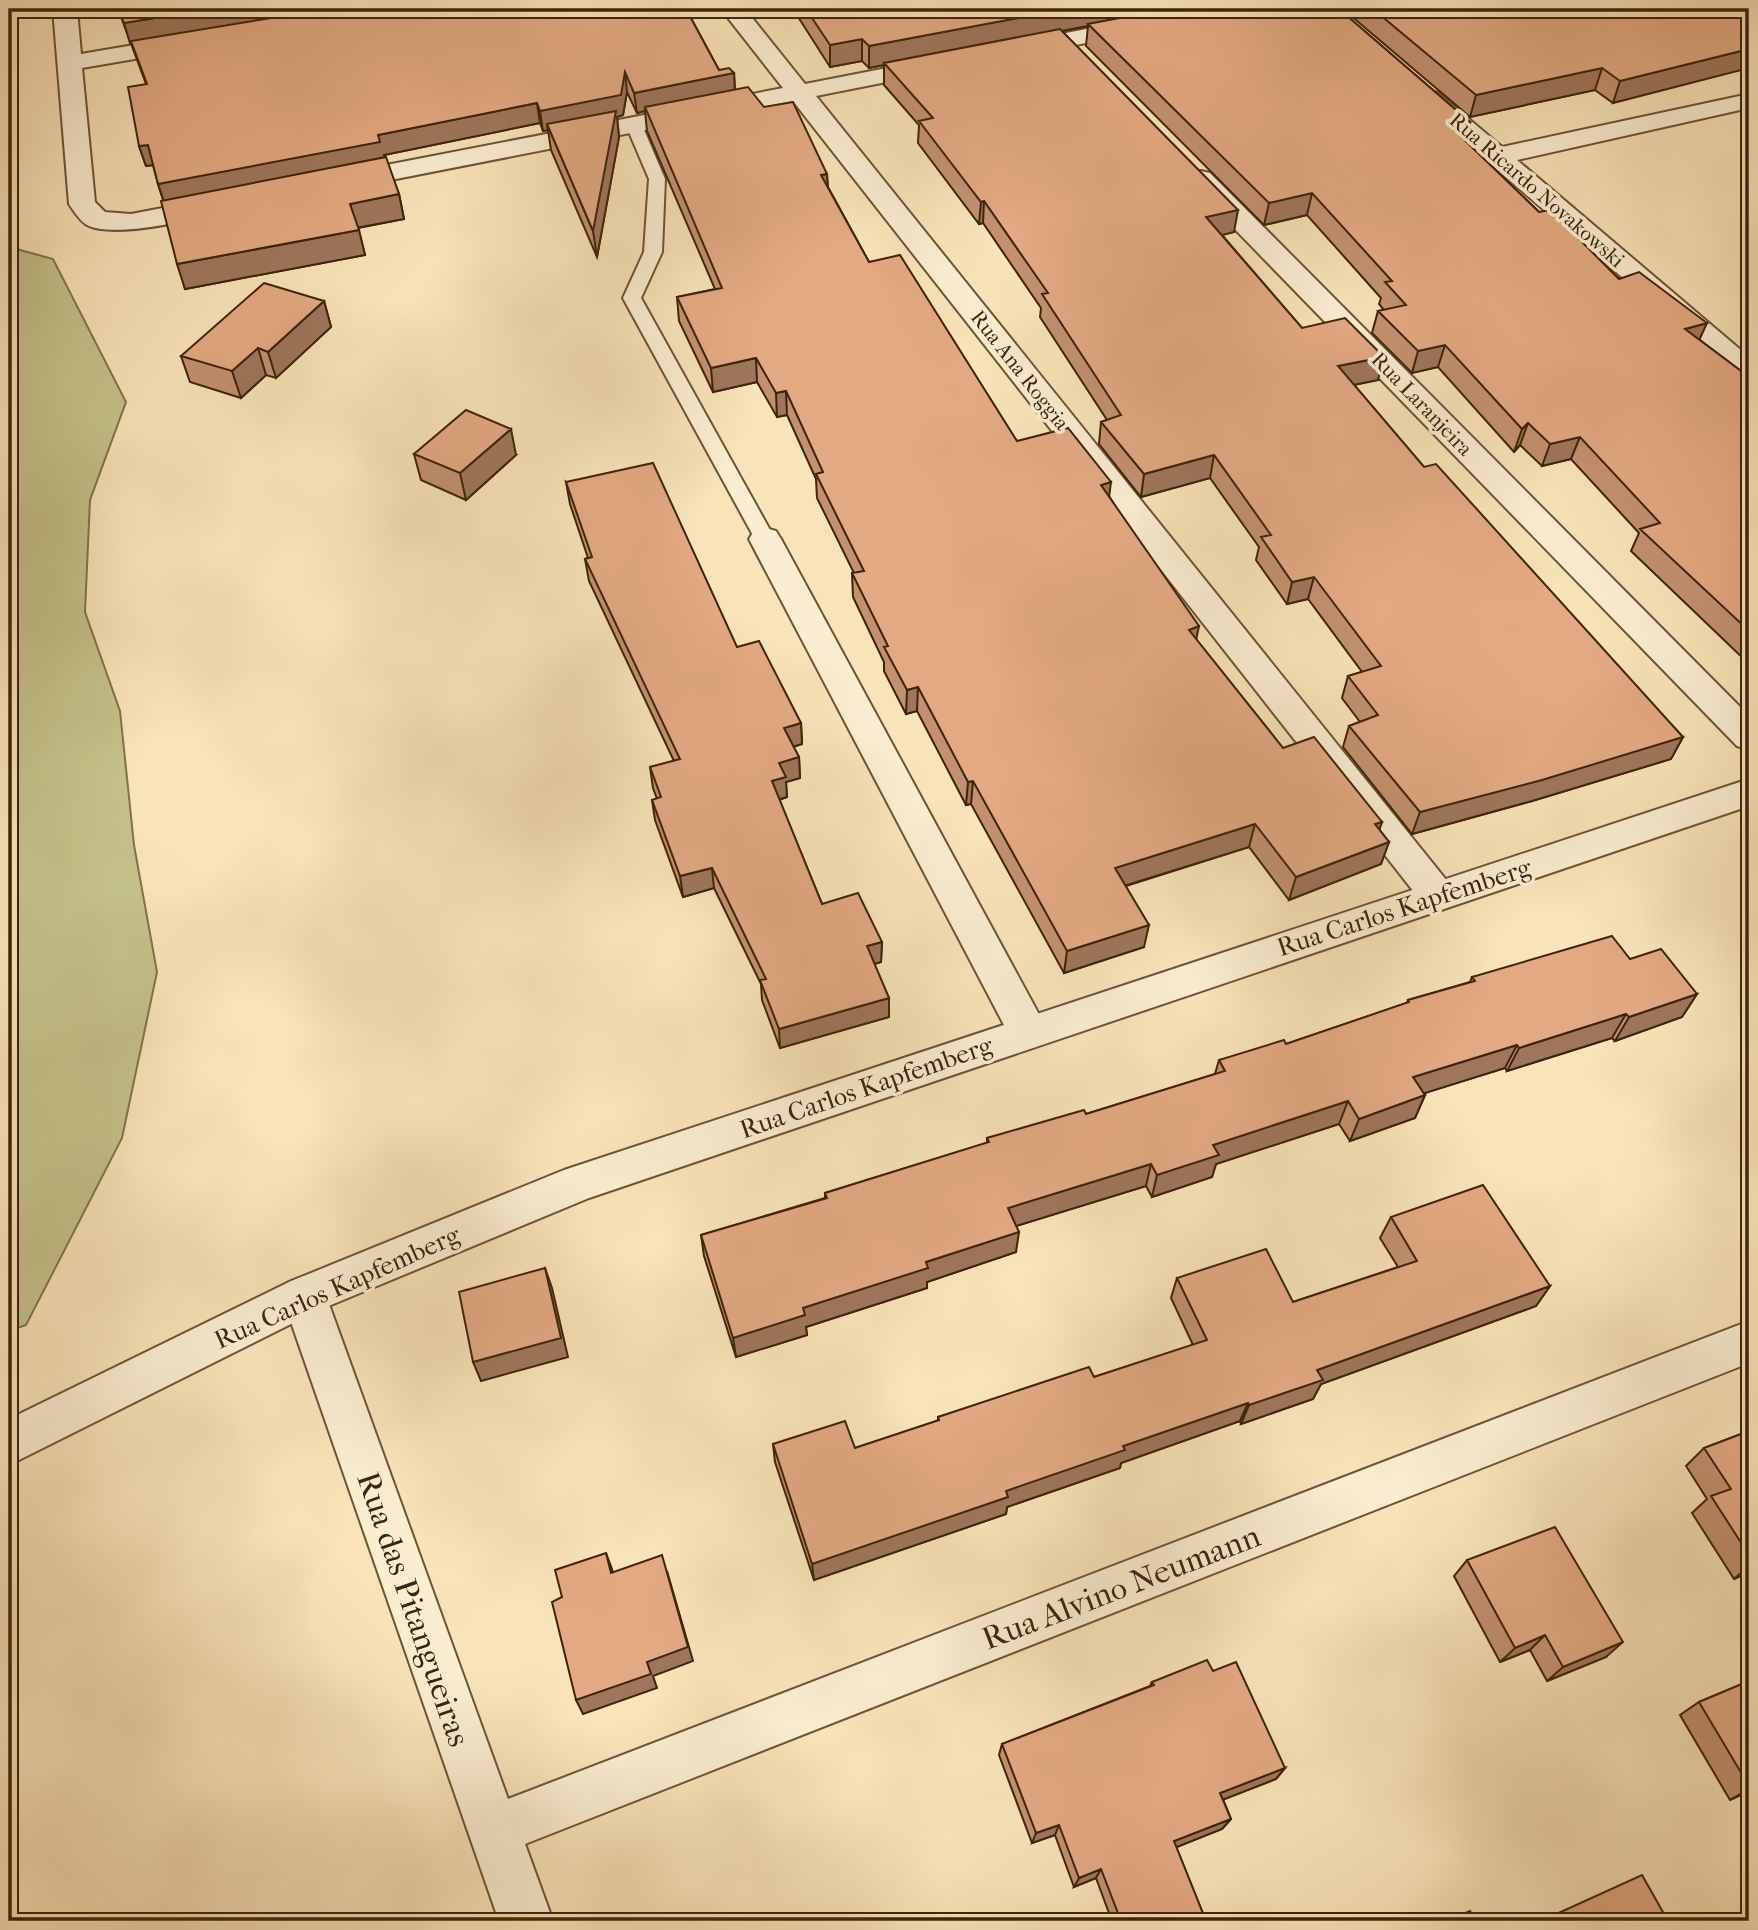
<svg xmlns="http://www.w3.org/2000/svg" width="1758" height="1930" font-family="'IM FELL French Canon',serif">
  <style>
    .green { fill: #c5c18a; stroke: #82724a; stroke-width: 2 }
    .lines { fill: none; stroke-linecap: round; stroke-linejoin: round }
    .service-casing { stroke: #6d5435; stroke-width: 4 }
    .minor-casing { stroke: #6d5435; stroke-width: 4 }
    .tertiary-casing { stroke: #6d5435; stroke-width: 4 }
    .service { fill: #fbedd1; fill-rule: evenodd }
    .minor { fill: #fbedd1; fill-rule: evenodd }
    .tertiary { fill: #fbedd1; fill-rule: evenodd }
    .wall { fill: #c39170; stroke: #3e2409; stroke-width: 2 }
    .shaded-wall { fill: #9f765b; stroke: #3e2409; stroke-width: 2 }
    .building { fill: #e3a982; stroke: #3e2409; stroke-width: 2 }
    .labels { text-anchor: middle; stroke-width: 7; stroke-linejoin: round; paint-order: stroke }
    .far-street-label { font-size: 21px; fill: #3e2409; stroke: #fbedd1 }
    .street-label { font-size: 26px; fill: #3e2409; stroke: #fbedd1 }
    .near-street-label { font-size: 32px; fill: #3e2409; stroke: #fbedd1 }
  </style>
  <rect width="100%" height="100%" fill="#f9e3b8"/>
  <filter id="stains"><feTurbulence type="fractalNoise" baseFrequency=".00286" numOctaves="4"/><feColorMatrix values="0 0 0 0 .2 0 0 0 0 .09 0 0 0 0 .02 0 0 0 .5 -.17"/></filter>
  <radialGradient id="worn" r=".72"><stop offset=".6" stop-color="#630" stop-opacity="0"/><stop offset="1" stop-color="#630" stop-opacity=".3"/></radialGradient>
  <path class="green" d="M9 247 53 259 126 402 90 500 85 612 120 711 134 845 157 972 122 1138 26 1325 9 1331Z"/>
  <g class="lines">
    <defs>
      <path id="service" d="M634 120 642 125 665 179 662 252 641 298 775 539 772 544H758L755 539 623 298 644 252 649 179 626 125Z"/>
      <path id="minor" d="M53 9H77L81 54 187 36 195 38 199 43 195 48 187 50 82 68 95 202 105 212 131 214 215 198 224 200 228 206 224 212C196 219 113 239 87 225 80 221 73 210 69 204Z
        M721 9H745L805 84 933 59 942 61 945 66 942 71 816 96 1451 886 1457 896 1451 906 1438 911 1425 906 793 101 340 190 331 188 327 182 331 176 340 174 783 88Z
        M1188 9H1235L1231 14 1223 16 1020 56 1011 54 1008 49 1011 44 1020 42Z
        M1429 91 1438 93 1502 147 1749 94V108L1517 160 1749 357V381L1739 378 1420 103 1417 98 1420 93Z
        M1201 171 1210 173 1749 716V750L1737 746 1192 185 1188 179 1192 173Z
        M765 528 776 531 781 539 1042 1020 1048 1032 1042 1044 1028 1048 1014 1044 749 539 754 531Z
        M304 1276 319 1282 326 1296 508 1799 1749 1321V1363L525 1844 553 1921H499L282 1296 289 1282Z"/>
      <path id="tertiary" d="M1749 779V806L589 1198 319 1310 9 1465V1419L289 1282 564 1170Z"/>
    </defs>
    <use href="#service" class="service-casing"/>
    <use href="#minor" class="minor-casing"/>
    <use href="#tertiary" class="tertiary-casing"/>
    <use href="#service" class="service"/>
    <use href="#minor" class="minor"/>
    <use href="#tertiary" class="tertiary"/>
  </g>
  <path class="wall" d="M110 9H686L719 70 734 73 735 90 764 107 827 174 828 187 869 262 1017 441 1109 496 1196 639 1283 748 1382 822 1379 829 1389 842 1381 864 1289 900 1249 847 1126 886 1144 947 1064 973 971 804 966 805 917 711 906 714 884 671V662L853 597 852 573H854L817 498 816 479 787 415 777 417 757 382 713 392 679 321 677 297 715 289 647 131 645 111 637 113 627 92 623 115 617 117 619 137 597 257 551 150 548 130 543 131 540 123 384 155 399 194 404 219 358 228 365 255 185 289 163 200 158 184 153 165 146 166 139 146 146 84 121 17 113 18Z
    M793 9H1339L1470 122 1465 141 1539 212 1619 279 1749 377V664L1631 551 1639 533 1571 459 1542 466 1520 445 1514 452 1438 367 1412 373 1372 333 1378 311 1384 310 1379 304 1381 298 1307 215 1264 225 1086 46 1088 26 1062 31 1234 232 1222 235 1302 328 1378 380 1354 385 1424 467 1683 737 1671 759 1532 801 1412 834 1343 747 1349 726 1360 722 1342 698 1348 676 1362 672 1308 599 1287 604 1256 560 1259 547 1210 478 1141 497 1099 444 1101 422 1107 420 1040 317 1041 308 983 223 979 224 918 143 919 125 884 85V65L869 68 862 61 830 67Z
    M1343 9H1749L1613 103 1595 90 1470 117Z
    M324 301 331 327 276 378 266 375 241 398 190 382 181 356Z
    M414 454 516 455 466 500 421 480Z
    M566 482 737 647 801 723 802 744 793 747 799 757 800 778 786 782 787 797 779 800 822 904 882 942 881 962 874 964 889 998V1017L780 1048 762 1000 761 984 714 888 683 897 655 820 652 800 657 799 653 788 650 767 674 761 589 581 585 559 588 558 570 504Z
    M1630 959 1697 994 1682 1017 1615 1041 1612 1038 1507 1071 1505 1068 1424 1093 1425 1095 1415 1118 1350 1141 1339 1124 1216 1164 1212 1177 1152 1197 1146 1186 1016 1226V1252L927 1282V1288L806 1327 807 1335 736 1357 704 1256 701 1235 825 1198V1193L987 1143V1138L1086 1114 1215 1074 1219 1060 1286 1044 1407 1003 1408 1000 1470 982 1472 977Z
    M1391 1217 1550 1286 1536 1306 1321 1384 1313 1399 1241 1424 1240 1421 1121 1463 1120 1468 1007 1507 1006 1514 814 1580 775 1462 773 1444 855 1448 938 1421V1417L1094 1377 1193 1345 1171 1298 1177 1278 1293 1302 1398 1267 1380 1238Z
    M1749 1431V1572L1734 1579 1692 1513 1707 1499 1686 1466 1704 1448Z
    M1467 1560 1606 1657 1547 1681 1530 1650 1500 1662 1454 1576Z
    M1213 1671 1285 1768 1276 1779 1223 1799 1231 1819 1222 1829 1176 1847 1206 1921H1112L1096 1878 1074 1887 1055 1835 1032 1843 999 1755 1002 1744 1150 1686 1152 1682Z
    M1749 1681V1791L1730 1800 1680 1715 1699 1702Z"/>
  <path class="shaded-wall" d="M110 9H118L121 17 113 18Z
    M211 9H335L130 43 124 23Z
    M1066 9H1175L1088 24V26L885 65 884 63V65L869 68V46Z
    M862 39V61L830 67V45Z
    M1749 49V68L1613 103 1620 81Z
    M1602 68 1595 90 1470 117 1476 95Z
    M625 72 627 92 623 115 617 117 619 137 597 257 593 231 547 124 548 130 543 131 540 111Z
    M734 73 735 93 645 107V111L637 113 634 93Z
    M537 103 540 123 384 155 385 162 165 205 158 184 378 135Z
    M1470 122 1464 143 1450 126Z
    M148 145 155 165 146 166 139 146Z
    M827 174 828 198 821 175Z
    M1312 193 1307 215 1264 225 1269 203Z
    M399 194 404 219 356 228 350 204Z
    M984 201 983 223 979 224 981 202Z
    M1238 210 1234 232 1203 240 1206 217Z
    M359 230 365 255 185 289 177 264Z
    M324 301 331 327 276 378 268 352Z
    M1707 323 1697 345 1685 329Z
    M1445 345 1438 367 1412 373 1418 351Z
    M258 348 266 375 241 398 232 371Z
    M1384 357 1378 380 1333 389 1338 366Z
    M756 358 757 382 713 392 711 368Z
    M786 391 787 415 777 417 776 393Z
    M1528 423 1520 445 1514 452 1522 429Z
    M511 429 516 455 466 500 460 473Z
    M1580 437 1571 459 1542 466 1550 444Z
    M1214 455 1210 478 1141 497 1144 474Z
    M1111 482 1108 506 1101 485Z
    M1314 577 1308 599 1287 604 1292 582Z
    M1199 626 1194 650 1189 630Z
    M918 687 917 711 906 714 907 690Z
    M801 723 802 744 785 749 784 728Z
    M1683 737 1671 759 1532 801 1412 834 1420 812Z
    M799 757 800 778 786 782 787 797 773 801 772 781 779 763Z
    M973 781 971 804 966 805 968 782Z
    M1382 822 1374 845 1375 824Z
    M1255 824 1249 847 1111 890 1115 868Z
    M1389 842 1381 864 1289 900 1296 877Z
    M712 868 714 888 683 897 680 876Z
    M1149 925 1144 947 1064 973 1067 951Z
    M882 942 881 962 867 966V946Z
    M1697 994 1682 1017 1615 1041 1629 1017Z
    M889 998V1017L780 1048 779 1029Z
    M1626 1014 1612 1038 1507 1071 1519 1048Z
    M1517 1045 1505 1068 1403 1100 1413 1077Z
    M1425 1095 1415 1118 1350 1141 1359 1119Z
    M1348 1101 1339 1124 1216 1164 1212 1177 1152 1197 1157 1175 1213 1145Z
    M1151 1164 1146 1186 1006 1229 1008 1208Z
    M1019 1232 1016 1252 927 1282V1288L806 1327 807 1335 736 1357 733 1338 803 1308 926 1262Z
    M545 1268 552 1288 568 1357 481 1381 473 1362Z
    M1550 1286 1536 1306 1321 1384 1313 1399 1241 1424 1249 1405 1317 1370Z
    M1248 1403 1240 1421 1121 1463 1120 1468 1007 1507 1006 1514 814 1580 812 1564 1123 1446Z
    M606 1553 612 1569 617 1588 611 1573Z
    M1749 1566V1572L1734 1579Z
    M667 1571 693 1661 653 1676 657 1688 583 1714 576 1700 647 1662Z
    M1545 1635 1530 1650 1500 1662 1515 1648Z
    M1623 1642 1606 1657 1547 1681 1563 1667Z
    M1285 1768 1276 1779 1212 1804 1220 1793Z
    M1749 1789V1791L1730 1800Z
    M1231 1819 1222 1829 1167 1851 1174 1841Z
    M1059 1825 1055 1835 1032 1843 1036 1833Z
    M1101 1869 1096 1878 1074 1887 1079 1878Z"/>
  <path class="building" d="M118 9H211L124 23Z
    M326 9H686L719 70 729 68 734 73 634 93 625 72 621 95 540 111 537 103 378 135 380 142 158 184 148 145 139 146 128 87 147 84 131 41Z
    M806 9H1066L869 46 862 39 830 45Z
    M1166 9H1339L1470 122 1450 126 1539 212 1550 210 1619 279 1639 272 1707 323 1685 329 1749 377V631L1640 529 1660 523 1580 437 1550 444 1528 423 1522 429 1445 345 1418 351 1378 311 1406 305 1385 282 1392 281 1312 193 1269 203 1088 24Z
    M1373 9H1749V49L1620 81 1602 68 1476 95Z
    M1060 29 1238 210 1206 217 1302 328 1345 318 1384 357 1338 366 1424 467 1436 464 1683 737 1542 780 1420 812 1349 726 1378 715 1348 676 1381 666 1314 577 1292 582 1261 537 1271 535 1214 455 1144 474 1101 422 1121 415 1042 294 1048 293 984 201 981 202 919 121 933 118 884 63Z
    M748 87 764 107 793 102 827 174 821 175 869 262 900 255 1017 441 1068 428 1111 482 1101 485 1199 626 1189 630 1283 748 1314 737 1382 822 1375 824 1389 842 1296 877 1255 824 1115 868 1149 925 1067 951 973 781 968 782 918 687 907 690 884 647 888 646 852 573 864 571 816 474 823 472 786 391 776 393 756 358 711 368 677 297 722 288 645 107Z
    M616 111 593 231 547 124Z
    M386 157 399 194 350 204 359 230 177 264 161 201Z
    M264 283 324 301 268 352 258 348 232 371 181 356Z
    M466 410 511 429 460 473 414 454Z
    M653 463 737 647 759 641 801 723 784 728 799 757 779 763 786 777 772 781 822 904 858 893 882 942 867 946 889 998 779 1029 760 980 766 979 712 868 680 876 652 800 661 797 650 767 680 759 585 559 592 557 566 482Z
    M1612 936 1630 959 1661 949 1697 994 1629 1017 1626 1014 1519 1048 1517 1045 1413 1077 1425 1095 1359 1119 1348 1101 1213 1145 1219 1155 1157 1175 1151 1164 1008 1208 1019 1232 926 1262 928 1268 803 1308 805 1315 733 1338 701 1235 827 1198 825 1193 989 1142 987 1138 1084 1110 1086 1114 1225 1071 1219 1060 1284 1040 1286 1044 1409 1002 1408 1000 1475 981 1472 977Z
    M1483 1185 1550 1286 1317 1370 1323 1380 1249 1405 1248 1403 1123 1446 1125 1450 1006 1491 1008 1497 812 1564 773 1444 845 1421 855 1448 939 1420 938 1417 1089 1367 1094 1377 1207 1340 1177 1278 1266 1249 1293 1302 1417 1261 1391 1217Z
    M545 1268 561 1338 473 1362 459 1292Z
    M1749 1431V1555L1711 1496 1731 1489 1704 1448Z
    M1555 1527 1623 1642 1563 1667 1545 1635 1515 1648 1467 1560Z
    M606 1553 611 1573 662 1555 688 1647 647 1662 651 1674 576 1700 552 1602 562 1597 555 1570Z
    M1207 1660 1213 1671 1236 1662 1285 1768 1220 1793 1231 1819 1174 1841 1206 1921H1121L1101 1869 1079 1878 1059 1825 1036 1833 1002 1744 1154 1685 1152 1682Z
    M1749 1681V1786L1699 1702Z
    M1642 1875 1668 1921H1541Z
    M1470 1911 1475 1921H1446Z"/>
  <g class="labels">
    <g class="far-street-label">
      <text transform="translate(1537 190) rotate(41)" y="7">Rua Ricardo Novakowski</text>
      <text transform="translate(1020 370) rotate(52)" y="7">Rua Ana Roggia</text>
      <text transform="translate(1422 404) rotate(46)" y="7">Rua Laranjeira</text>
    </g>
    <g class="street-label">
      <text transform="translate(1404 907) rotate(-18)" y="9">Rua Carlos Kapfemberg</text>
      <text transform="translate(866 1087) rotate(-19)" y="9">Rua Carlos Kapfemberg</text>
      <text transform="translate(337 1287) rotate(-24)" y="9">Rua Carlos Kapfemberg</text>
    </g>
    <g class="near-street-label">
      <text transform="translate(1121 1587) rotate(-21)" y="11">Rua Alvino Neumann</text>
      <text transform="translate(414 1609) rotate(71)" y="11">Rua das Pitangueiras</text>
    </g>
  </g>
  <rect width="1758" height="1930" fill="none" stroke="#f9e3b8" stroke-width="35"/>
  <rect x="10" y="10" width="1737" height="1909" fill="none" stroke="#3e2409" stroke-width="3.5"/>
  <rect x="18" y="18" width="1723" height="1895" fill="none" stroke="#3e2409" stroke-width="2"/>
  <rect width="100%" height="100%" filter="url(#stains)"/>
  <rect width="100%" height="100%" fill="url(#worn)"/>
</svg>
